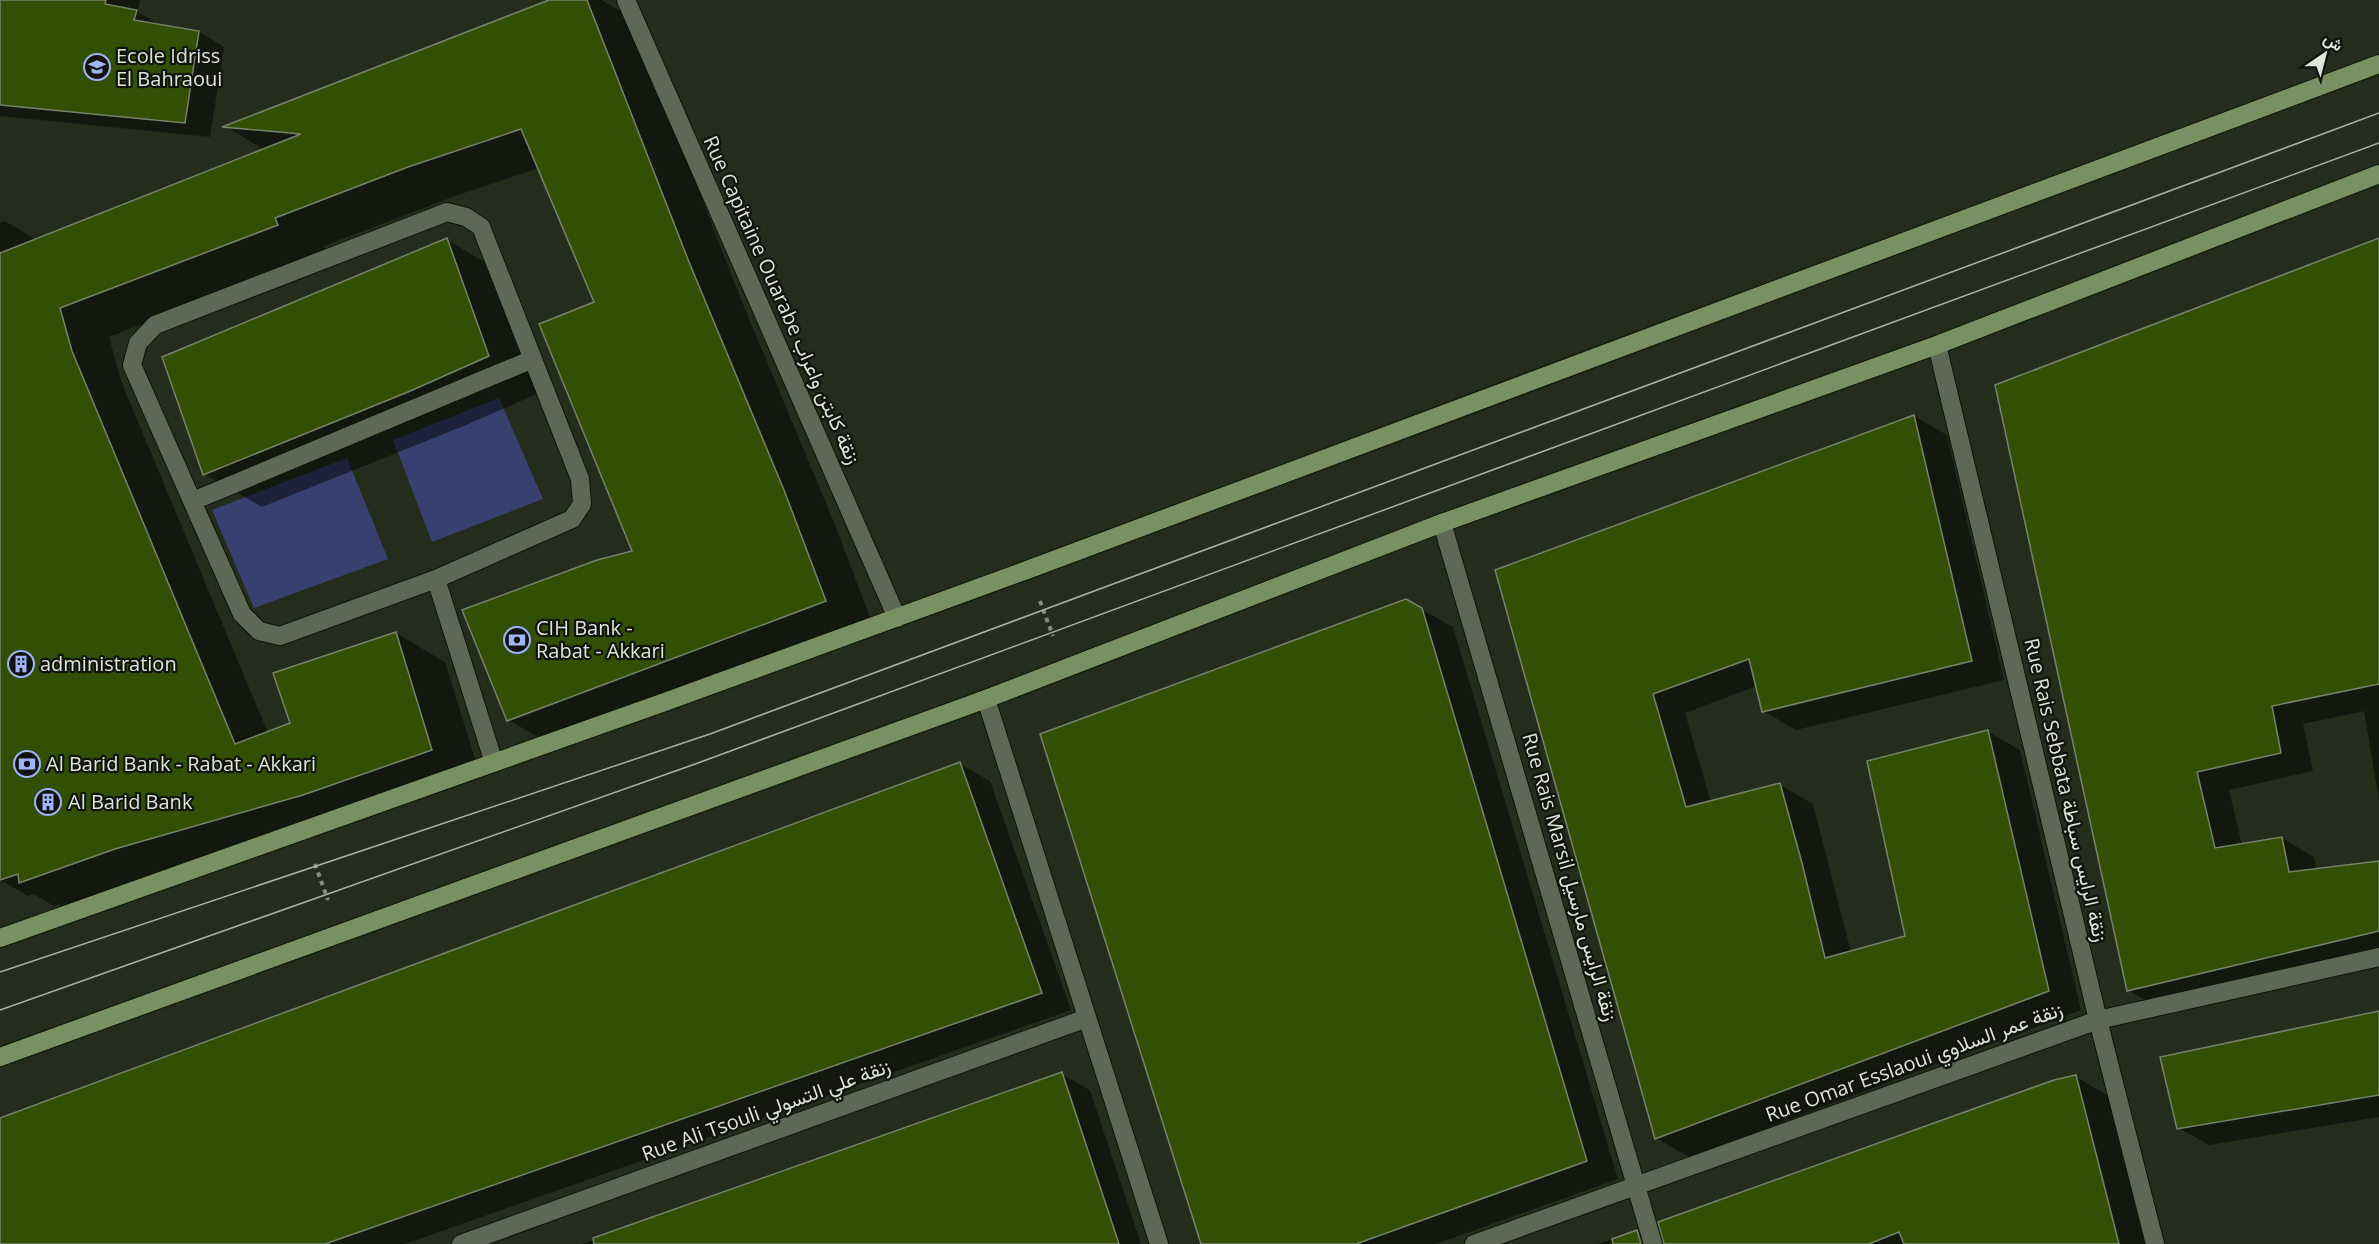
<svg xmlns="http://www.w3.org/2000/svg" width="2379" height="1244" font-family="'Open Sans',Vazirmatn,sans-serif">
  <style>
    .green { fill: #374170 }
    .shadow { fill: #0007 }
    .building { fill: #315004; stroke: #77826d; stroke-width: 1.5 }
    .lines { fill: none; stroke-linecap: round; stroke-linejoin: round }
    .minor-casing { stroke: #0d1505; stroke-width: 20 }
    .major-casing { stroke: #0d1505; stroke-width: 20 }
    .path { stroke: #858d7e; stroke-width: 4; stroke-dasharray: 4.5 4.5; stroke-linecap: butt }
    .minor { stroke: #5e6955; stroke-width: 18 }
    .major { stroke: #789162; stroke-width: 18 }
    .tram { stroke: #abb2a5; stroke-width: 1.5 }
    .labels { text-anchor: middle; stroke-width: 4.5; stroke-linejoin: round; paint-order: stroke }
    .poi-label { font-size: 20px; fill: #dde4d8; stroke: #10140c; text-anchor: start }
    .street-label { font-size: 20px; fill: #dde4d8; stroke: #10140c }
  </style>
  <rect width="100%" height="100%" fill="#242d1b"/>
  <path class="green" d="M499 398 543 499 432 542 393 440Z
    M347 458 388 559 254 608 212 510Z"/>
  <path class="shadow" d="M0 0H140L138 12 162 26 199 32 224 47 210 137 0 116Z
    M554 0H601L632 17 738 292 833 520 875 630 558 748 508 720 634 552 596 303 539 168 458 195 324 246 327 253 109 337 121 381 268 733 292 724 396 633 445 662 481 778 353 823 165 877 70 911 59 904 54 906 33 894 28 896 0 880V223L5 221 37 240 265 150 226 127Z
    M447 240 505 274 546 390 466 425 262 507 204 474Z
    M2379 240V800L2364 711 2303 724 2313 771 2229 790 2242 845 2282 838 2314 857 2316 870 2379 862V957L2160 1008 2128 990 1996 386Z
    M1914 416 1947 435 2004 680 1796 730 1763 711 1757 686 1685 713 1711 802 1780 785 1813 804 1851 952 1907 937 1987 731 2020 750 2081 1010 1689 1157 1656 1138 1497 571Z
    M1406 601 1453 627 1618 1179 1436 1244H1202Z
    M960 764 990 781 1071 1010 405 1244H0V1119Z
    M2379 1012V1117L2209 1145 2179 1128Z
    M1061 1074 1090 1090 1141 1244H582Z
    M2076 1077 2112 1098 2149 1244H1672Z
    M1610 1240 1618 1244H1597Z"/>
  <path class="building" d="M0 0H106L105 4 137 10 134 20 199 31 185 123 0 105Z
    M549 0H587L689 262 784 490 826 601 507 721 462 610 597 560 632 551 539 324 594 302 521 129 408 167 275 218 278 225 60 308 72 351 235 744 290 723 273 673 396 632 432 750 303 795 115 849 19 883 18 874 0 880V253L301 134 222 127Z
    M447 238 489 356 408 392 203 475 162 357Z
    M2379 238V684L2272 706 2281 753 2197 772 2215 848 2282 837 2289 872 2379 861V931L2127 991 1995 385Z
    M1914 415 1972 661 1762 712 1749 659 1653 694 1686 807 1780 783 1802 863 1825 958 1905 936 1867 761 1988 730 2049 991 1655 1139 1495 570Z
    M1406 599 1422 608 1587 1161 1356 1244H1201L1040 734Z
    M960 762 1042 993 325 1244H0V1118Z
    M2379 1011V1095L2177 1129 2160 1057Z
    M1062 1072 1119 1244H594L593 1238Z
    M2076 1075 2119 1244H1904L1899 1232 1869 1244H1664L1658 1222 2054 1080Z
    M1637 1230 1641 1244H1613L1612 1239Z"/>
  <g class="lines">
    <defs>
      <path id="minor" d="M626 0 897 618
        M1937 345 2098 1020 2155 1244
        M193 501 533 359
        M1442 523 1653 1244
        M436 579 280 636 259 631 242 614 132 365 138 343 155 325 447 212 466 217 481 227 580 479 582 504 572 519 436 579 494 763
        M986 699 1159 1244
        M461 1244 1087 1018
        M1474 1244 2098 1020 2379 957"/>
      <path id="major" d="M0 938 662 703 1027 570 2379 64
        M0 1057 986 699 1442 523 1937 345 2379 174"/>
    </defs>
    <use href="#minor" class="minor-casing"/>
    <use href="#major" class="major-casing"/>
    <path class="path" d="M1040 601 1053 636
      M315 864 328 900"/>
    <use href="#minor" class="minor"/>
    <use href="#major" class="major"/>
    <path class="tram" d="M0 972 710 734 2379 113
      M0 1010 698 763 2379 143"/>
  </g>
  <defs>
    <symbol id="school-ring" viewBox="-11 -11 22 22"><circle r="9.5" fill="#10140c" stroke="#a0b3fd" stroke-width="1.5"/><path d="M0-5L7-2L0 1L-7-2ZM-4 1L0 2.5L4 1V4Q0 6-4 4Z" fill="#a0b3fd"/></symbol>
    <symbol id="bank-ring" viewBox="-11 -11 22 22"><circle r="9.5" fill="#10140c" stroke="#a0b3fd" stroke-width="1.5"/><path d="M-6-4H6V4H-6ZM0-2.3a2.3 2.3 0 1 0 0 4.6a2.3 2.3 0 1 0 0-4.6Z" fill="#a0b3fd"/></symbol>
    <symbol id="building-ring" viewBox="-11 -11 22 22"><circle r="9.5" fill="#10140c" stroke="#a0b3fd" stroke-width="1.5"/><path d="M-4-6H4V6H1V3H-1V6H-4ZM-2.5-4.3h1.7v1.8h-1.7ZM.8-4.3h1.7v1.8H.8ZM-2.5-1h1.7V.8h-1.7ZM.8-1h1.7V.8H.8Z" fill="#a0b3fd"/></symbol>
  </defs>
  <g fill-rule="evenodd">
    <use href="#school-ring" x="82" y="52" width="30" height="30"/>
    <use href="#bank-ring" x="502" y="625" width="30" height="30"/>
    <use href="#building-ring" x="6" y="649" width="30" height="30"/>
    <use href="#bank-ring" x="12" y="749" width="30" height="30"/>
    <use href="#building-ring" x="33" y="787" width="30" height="30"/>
  </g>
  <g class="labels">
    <g class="poi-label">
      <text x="116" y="63">Ecole Idriss<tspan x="116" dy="23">El Bahraoui</tspan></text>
      <text x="536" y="635">CIH Bank -<tspan x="536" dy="23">Rabat - Akkari</tspan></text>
      <text x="40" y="671">administration</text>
      <text x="46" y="771">Al Barid Bank - Rabat - Akkari</text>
      <text x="68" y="809">Al Barid Bank</text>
    </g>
    <g class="street-label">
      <text transform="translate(782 300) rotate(66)" y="7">Rue Capitaine Ouarabe زنقة كابتن واعراب</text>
      <text transform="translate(2066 790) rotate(77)" y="7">Rue Rais Sebbata زنقة الرايس سباطة</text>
      <text transform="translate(1570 877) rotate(74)" y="7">Rue Rais Marsil زنقة الرايس مارسيل</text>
      <text transform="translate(1914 1062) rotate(-20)" y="7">Rue Omar Esslaoui زنقة عمر السلاوي</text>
      <text transform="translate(766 1110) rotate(-20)" y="7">Rue Ali Tsouli زنقة علي التسولي</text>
    </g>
  </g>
  <g transform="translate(2325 54) rotate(35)" stroke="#10140c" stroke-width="4.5" paint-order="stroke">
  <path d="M0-4.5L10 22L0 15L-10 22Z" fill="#dde4d8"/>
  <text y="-9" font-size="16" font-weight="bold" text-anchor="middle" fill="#dde4d8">ش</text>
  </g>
</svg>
